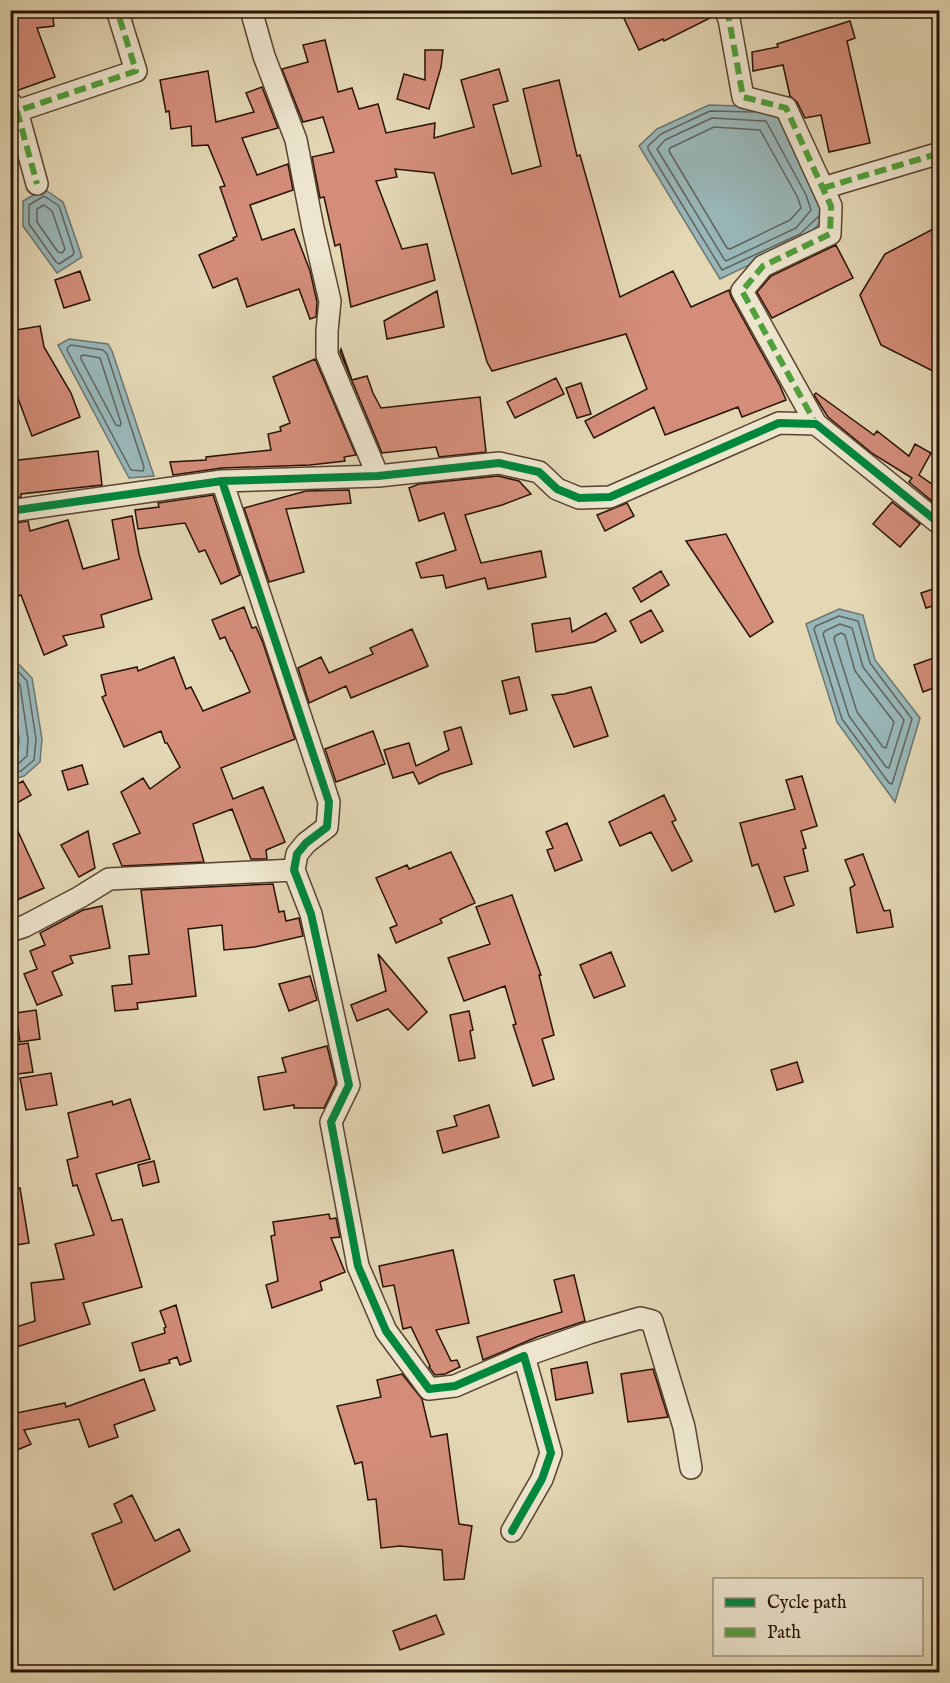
<svg xmlns="http://www.w3.org/2000/svg" width="950" height="1683" font-family="'IM FELL English',serif">
  <style>
    .water { fill: #99b7b8; stroke: #6c7570; stroke-width: 1.5 }
    .lines { fill: none; stroke-linecap: round; stroke-linejoin: round }
    .shore { stroke: #61645e; stroke-width: 1.5 }
    .building { fill: #d38d79; stroke: #291203; stroke-width: 1.5 }
    .minor-casing { stroke: #58432f; stroke-width: 24 }
    .minor { stroke: #ede5ce; stroke-width: 21 }
    .quiet { stroke: #51a03d; stroke-width: 6; stroke-dasharray: 12 6; stroke-linecap: butt }
    .cycleway-casing { stroke: #ede5ce; stroke-width: 11 }
    .cycleway { stroke: #00873e; stroke-width: 8 }
  </style>
  <rect width="100%" height="100%" fill="#e3d7b4"/>
  <filter id="stains"><feTurbulence type="fractalNoise" baseFrequency=".00333" numOctaves="4"/><feColorMatrix values="0 0 0 0 .2 0 0 0 0 .09 0 0 0 0 .02 0 0 0 .5 -.17"/></filter>
  <radialGradient id="worn" r=".72"><stop offset=".6" stop-color="#630" stop-opacity="0"/><stop offset="1" stop-color="#630" stop-opacity=".3"/></radialGradient>
  <path class="water" d="M709 105 773 107 819 190 827 216 805 238 720 279 639 146 657 129Z
    M44 189 63 202 82 257 57 273 23 226V201Z
    M69 339 108 344 112 351 154 476 129 478 58 345Z
    M839 609 863 615 875 660 920 718 895 802 837 722 806 624Z
    M10 655 32 678 42 739 40 762 24 776 11 780Z"/>
  <g class="lines">
    <path class="shore" d="M754 112 710 111 661 134 648 146V149L722 270 800 234 819 216
      M712 118 766 121 806 195 811 210 796 228 726 261 724 259 657 149 665 140Z
      M714 127 760 130 798 198 801 208 790 220 730 249 727 248 669 151 670 148Z
      M44 196 59 206 74 252 73 255 59 264 56 262 29 224V205Z
      M44 205 52 211 65 249 62 253 58 252 37 222V209Z
      M71 345 103 350 107 354 144 467 143 471 131 470 67 350 68 347Z
      M84 355 100 358 121 423 120 426 116 425 81 359V356Z
      M839 616 858 621 870 663 912 719 892 784 889 783 842 719 814 629 816 626Z
      M840 624 852 628 863 667 904 720 889 768 886 767 849 716 823 634 825 631Z
      M841 633 845 635 855 671 894 722 886 748 883 747 857 712 834 639 835 636Z
      M10 663 27 681 36 739 34 760 21 771 10 773
      M10 674 20 685 28 739 27 756 18 764 10 766
      M10 687 19 739 18 751 10 756"/>
  </g>
  <path class="building" d="M10 10H52L54 26 37 28 55 77 16 91 10 90Z
    M620 10H713L714 16 664 41 663 39 639 50Z
    M850 21 855 38 847 41 870 143 829 152 821 115 805 118 797 102 790 96 783 65 753 71 752 52 778 47 777 44Z
    M325 40 338 92 352 88 359 109 378 104 386 133 435 123 434 138 474 127 461 80 499 69 508 101 493 105 512 174 541 166 523 89 559 80 577 156 580 155 620 297 673 271 691 307 729 290 731 297 780 386 786 400 742 417 738 407 665 435 654 407 594 438 585 421 647 389 626 334 492 371 487 362 434 173 395 169 397 177 376 181 402 249 427 244 435 280 351 307 340 244 335 246 324 197 320 198 312 157 334 152 323 117 303 122 282 69 308 62 303 45Z
    M425 50H443L441 67 429 109 397 99 404 74 425 80Z
    M208 71 216 122 254 112 246 93 262 87 278 128 242 138 257 175 288 164 293 190 250 205 262 240 294 229 310 271 317 302 316 317 310 319 299 289 247 307 237 278 213 288 205 269 199 255 234 240 233 238 237 236 220 187 225 186 208 145 192 146 191 126 171 129 169 111 166 112 160 80Z
    M939 226V374L881 345 860 295 885 254Z
    M836 245 853 278 772 318 757 292 771 276Z
    M80 271 90 300 64 308 55 280Z
    M437 291 444 327 387 339 384 321Z
    M40 326 44 347 71 393 80 417 32 436 16 393 10 395V331Z
    M341 349 352 380 367 376 373 393 381 408 480 397 486 452 439 457 436 447 382 453 340 352Z
    M315 359 356 455 344 457 345 461 310 465 222 468 173 475 170 462 206 460V457L271 450 268 434 281 431 280 427 290 423 273 377Z
    M556 378 564 394 515 418 507 402Z
    M581 383 591 414 577 418 566 388Z
    M816 393 874 435 877 431 909 456 915 444 931 453 919 475 939 489 932 501 909 482 912 478 873 454 828 417 814 395Z
    M98 451 102 485 21 494V497L10 498V461Z
    M498 476 519 481 531 494 502 505 465 515 481 563 541 551 546 577 488 589 485 578 446 588 443 575 421 578 416 563 456 550 444 513 419 521 409 488 419 484Z
    M349 490 351 503 286 509 304 572 269 582 244 508 306 491Z
    M213 495 240 575 221 584 205 550 199 552 185 523 138 529 135 510 159 507 158 503Z
    M892 502 920 524 900 547 873 524Z
    M627 503 634 516 605 531 597 515Z
    M132 516 139 554 152 599 101 615 104 627 63 636 67 645 44 655 21 595 10 599V524L28 521 30 531 68 520 83 569 119 559 112 520Z
    M726 534 773 622 750 637 686 541Z
    M661 571 669 585 641 602 633 588Z
    M939 587V604L926 608 921 593Z
    M244 607 252 628 256 627 263 643 295 739 221 768 233 799 263 787 285 842 266 850 267 859H251L232 809 193 824 204 862 122 866 113 844 140 833 121 792 143 778 150 789 180 767 167 743H165L161 731 124 747 102 697 106 695 101 675 137 667 138 671 174 657 186 689 191 687 203 711 250 692 232 651H231L225 637 220 639 212 620Z
    M651 610 663 631 641 643 630 621Z
    M606 613 616 631 595 642 536 652 532 624 570 618 572 632Z
    M412 629 428 666 351 698 346 686 309 703 298 668 321 657 329 673 373 654 370 648Z
    M939 656V686L923 692 914 665Z
    M519 677 527 710 510 714 502 681Z
    M591 687 608 736 574 747 552 695 564 694Z
    M461 727 472 764 440 774 419 784 413 772 393 778 384 750 409 743 416 766 449 750 444 732Z
    M373 731 385 764 336 782 325 749Z
    M82 765 88 784 68 790 62 771Z
    M802 776 817 826 801 831 806 848 803 849 808 871 784 877 794 905 775 912 758 864 752 866 740 823 795 809 786 780Z
    M23 781 31 795 10 807V788Z
    M664 795 676 820 672 822 692 861 672 871 651 832 620 846 609 822Z
    M10 814 44 888 10 903Z
    M567 823 582 860 555 871 547 850 553 848 546 832Z
    M88 831 95 868 79 877 61 845Z
    M451 852 475 903 440 919 442 923 396 943 390 928 397 925 376 878 407 865 409 869Z
    M863 854 884 911 890 910 893 927 857 933 850 888 855 885 845 860Z
    M273 884 279 912 284 911 286 921 299 918 303 936 255 947 224 950 222 925 188 929 196 996 137 1003 138 1009 115 1011 112 986 132 984 129 956 149 954 141 890Z
    M512 895 541 975H539L554 1035 542 1039 554 1079 533 1086 513 1025 516 1024 505 986 464 1001 448 958 490 944 476 907Z
    M102 906 110 948 70 956 73 963 52 972 62 995 37 1005 24 974 37 969 30 951 45 945 40 933 83 910Z
    M611 952 625 986 594 998 580 965Z
    M378 954 427 1012 408 1030 388 1009 357 1021 351 1005 386 991Z
    M310 976 317 1000 289 1011 279 984Z
    M36 1010 40 1039 20 1042 16 1013Z
    M469 1011 473 1030 470 1031 475 1058 459 1061 450 1015Z
    M28 1043 33 1072 10 1075V1046Z
    M327 1046 336 1083 324 1108H294V1105L264 1110 258 1077 286 1072 282 1058Z
    M797 1062 803 1082 777 1090 771 1070Z
    M51 1073 57 1105 26 1110 20 1078Z
    M130 1099 150 1159 96 1174 112 1221 122 1219 142 1287 83 1303 90 1324 10 1349V1329L35 1321 31 1283 64 1279 55 1244 94 1235 77 1185 73 1186 67 1160 78 1157 68 1113 112 1101 113 1105Z
    M489 1105 499 1137 443 1153 437 1131 457 1126 454 1116Z
    M154 1161 159 1182 143 1186 138 1165Z
    M10 1188H20L29 1243 10 1246Z
    M329 1214 330 1219 336 1218 340 1237 331 1238 345 1272 320 1282 322 1290 272 1308 266 1285 278 1281 271 1236 275 1235 273 1222Z
    M453 1250 469 1323 436 1330 451 1361 457 1360 460 1367 445 1374 435 1375 429 1367 430 1366 411 1327 403 1329 394 1285 383 1287 379 1266Z
    M574 1275 585 1321 537 1337 483 1360 477 1337 562 1312 554 1280Z
    M176 1305 191 1361 180 1365 177 1357 169 1360 170 1363 140 1371 132 1343 165 1333 164 1328 166 1327 160 1311Z
    M587 1362 593 1393 556 1400 551 1369Z
    M653 1369 668 1417 628 1422 621 1374Z
    M402 1374 422 1399 431 1437 447 1434 459 1524 472 1526 464 1579 444 1580 442 1550 400 1546 381 1548 376 1499 368 1500 362 1462 355 1464 337 1406 381 1397 377 1380Z
    M144 1379 155 1410 114 1425 118 1437 89 1447 79 1419 24 1430 31 1444 10 1453V1399L17 1413 65 1403 66 1407Z
    M132 1495 155 1541 179 1529 190 1551 114 1590 92 1534 122 1522 114 1504Z
    M436 1615 444 1634 400 1650 393 1631Z"/>
  <g class="lines">
    <defs>
      <path id="minor" d="M251 10 264 56 296 140 313 228 330 301 327 331V355L378 476
        M725 10 729 19 743 97 786 108 831 206 830 234 763 266 742 291 816 424
        M10 102 17 111 136 71 117 10
        M17 111 37 184
        M823 188 940 153
        M222 481 329 802 327 827 306 843 297 854 294 870 311 914 349 1085 331 1122 358 1266 386 1331 429 1389 455 1386 524 1356 551 1453 542 1479 512 1531
        M10 511 222 481 378 476 499 463 539 472 557 489 579 498 610 497 779 423 816 424 940 524
        M10 931 25 926 80 897 109 879 294 870
        M524 1356 589 1333 640 1318 652 1321 684 1427 691 1468"/>
    </defs>
    <use href="#minor" class="minor-casing"/>
    <use href="#minor" class="minor"/>
    <path class="quiet" d="M725 10 729 19 743 97 786 108 831 206 830 234 763 266 742 291 816 424
      M10 102 17 111 136 71 117 10
      M17 111 37 184
      M823 188 940 153"/>
    <defs>
      <path id="cycleway" d="M222 481 329 802 327 827 306 843 297 854 294 870 311 914 349 1085 331 1122 358 1266 386 1331 429 1389 455 1386 524 1356 551 1453 542 1479 512 1531
        M10 511 222 481 378 476 499 463 539 472 557 489 579 498 610 497 779 423 816 424 940 524"/>
    </defs>
    <use href="#cycleway" class="cycleway-casing"/>
    <use href="#cycleway" class="cycleway"/>
  </g>
  <rect width="950" height="1683" fill="none" stroke="#e3d7b4" stroke-width="36"/>
  <rect x="12" y="12" width="926" height="1659" fill="none" stroke="#291203" stroke-width="3"/>
  <rect x="18" y="18" width="914" height="1647" fill="none" stroke="#291203" stroke-width="1.5"/>
  <rect x="713" y="1578" width="210" height="78" fill="#ede5ce" stroke="#9f917d" stroke-width="1.5"/>
  <rect x="725" y="1598" width="30" height="9" fill="#00873e" stroke="#9f917d" stroke-width="1.5"/>
  <text x="767" y="1608" font-size="18" fill="#291203">Cycle path</text>
  <rect x="725" y="1628" width="30" height="9" fill="#51a03d" stroke="#9f917d" stroke-width="1.5"/>
  <text x="767" y="1638" font-size="18" fill="#291203">Path</text>
  <rect width="100%" height="100%" filter="url(#stains)"/>
  <rect width="100%" height="100%" fill="url(#worn)"/>
</svg>
